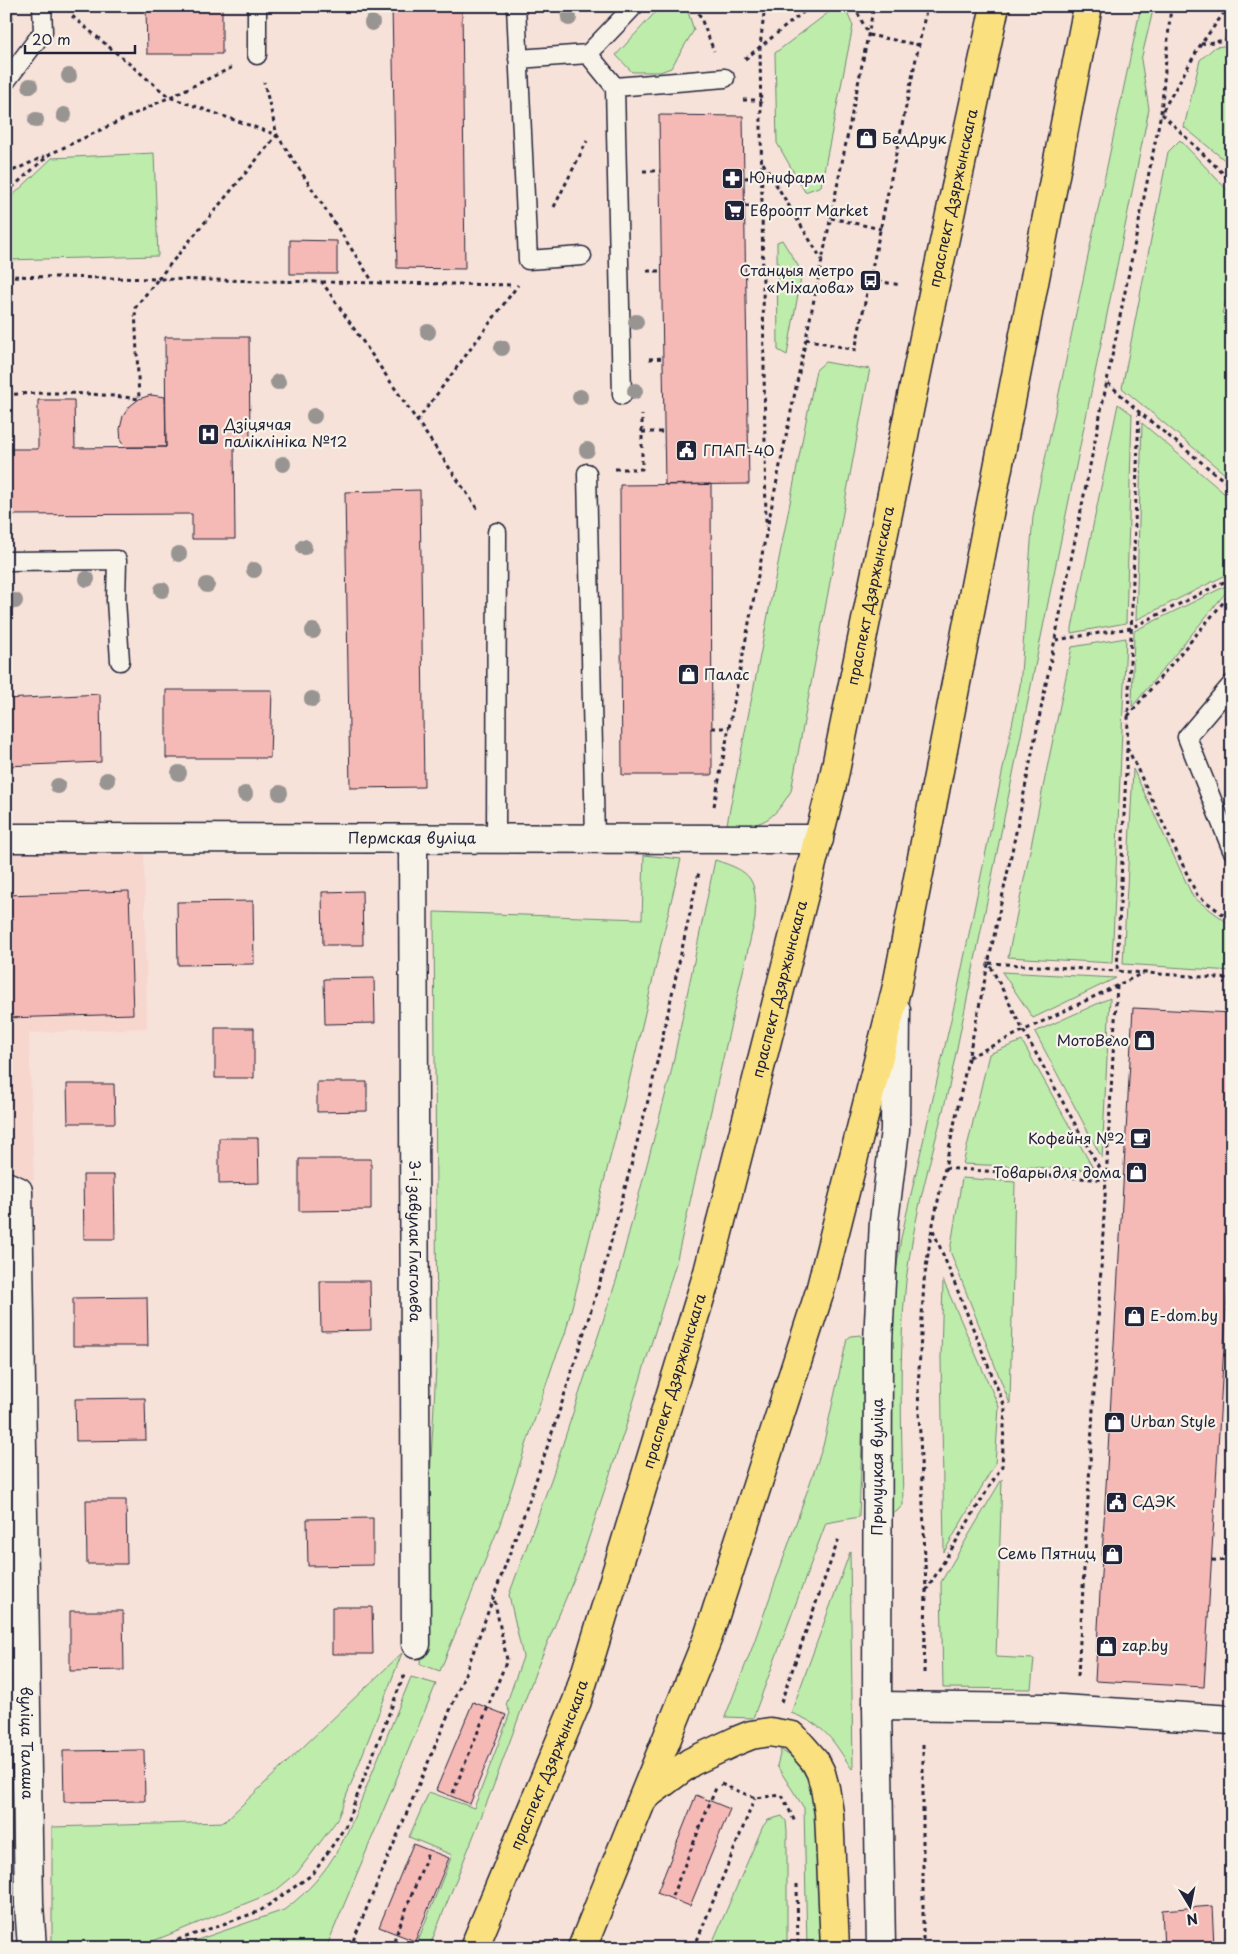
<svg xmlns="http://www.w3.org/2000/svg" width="1238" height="1954" font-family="'Playpen Sans',sans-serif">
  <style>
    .built { fill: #f7d6ce }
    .green { fill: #bdecab; stroke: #708773 }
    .building { fill: #f6bab6; stroke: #22223b }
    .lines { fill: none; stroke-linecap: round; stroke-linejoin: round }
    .lane-casing { stroke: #22223b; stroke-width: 21 }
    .street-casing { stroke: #22223b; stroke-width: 31 }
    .primary-casing { stroke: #22223b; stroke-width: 31 }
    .path { stroke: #22223b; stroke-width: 3; stroke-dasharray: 4 4; stroke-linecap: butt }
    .lane { stroke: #f7f3e8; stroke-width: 18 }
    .street { stroke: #f7f3e8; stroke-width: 28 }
    .primary { stroke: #fbe080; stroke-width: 28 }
    .tree { fill: #979492 }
    .labels { text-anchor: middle; stroke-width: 4.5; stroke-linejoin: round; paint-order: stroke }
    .poi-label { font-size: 15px; fill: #22223b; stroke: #f7f3e8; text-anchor: start }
    .street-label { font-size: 15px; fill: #22223b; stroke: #f7f3e8 }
  </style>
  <rect width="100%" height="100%" fill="#f7e2d9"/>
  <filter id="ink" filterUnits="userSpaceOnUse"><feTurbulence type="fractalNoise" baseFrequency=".02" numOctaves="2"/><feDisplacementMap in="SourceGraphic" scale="10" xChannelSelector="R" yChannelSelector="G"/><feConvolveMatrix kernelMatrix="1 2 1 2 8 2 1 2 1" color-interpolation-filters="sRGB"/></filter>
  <g filter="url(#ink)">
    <path class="built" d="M144 851 147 1028 29 1033 34 1181 6 1169V853Z"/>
    <path class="green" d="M661 6H686L694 30 671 68 660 72H632L616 55Z
      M837 6H844L853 26 821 186 805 192 777 143 775 53Z
      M1141 6H1154L1141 60 1149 109 949 1087C933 1151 914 1215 906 1281 898 1355 902 1431 903 1505L891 1517V1359L894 1286 901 1238 955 1002 1020 686 1033 516Z
      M1232 45V166L1184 127 1200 60 1215 47Z
      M1180 140 1232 195V283L1222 313 1232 317V480L1122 388 1168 152Z
      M154 153 158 256 6 260V202L52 158Z
      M782 240 802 272 787 355 778 350 777 242Z
      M825 362 864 369 870 368 791 791C771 824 763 824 726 829L816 370Z
      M1118 404 1132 414 1126 623 1071 633Z
      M1142 423 1232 500V572L1136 620Z
      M1232 583V585L1132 707 1134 631Z
      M1126 638 1112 963 1008 957 1072 647Z
      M1133 769 1193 897 1232 926V971L1123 964Z
      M644 855 681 859 622 1111 565 1334 553 1364 500 1524 440 1671 420 1664 437 1349 434 912 642 919Z
      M715 860C753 872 757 879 755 919L676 1263 626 1426 580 1564 535 1673 493 1787 429 1948H415L452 1855 409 1837 429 1792 474 1808 510 1713 506 1705 523 1657 509 1595 552 1477 617 1278 670 1077Z
      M1002 972 1116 978 1033 1018Z
      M1110 998 1102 1158 1035 1032Z
      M1022 1041 1094 1170 963 1164 989 1054Z
      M962 1178 1015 1182 1010 1404 950 1251Z
      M943 1280 999 1407 995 1464 944 1552 941 1357Z
      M860 1335 866 1343 859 1517 826 1523 753 1718 725 1717 752 1648 823 1446 847 1339 851 1336Z
      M1002 1479 996 1657 1034 1659 1031 1689 943 1688 941 1582Z
      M850 1552 853 1768 852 1769C832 1740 827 1726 791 1713Z
      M402 1653 337 1820 297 1873 274 1892 136 1948H52V1827L224 1822Z
      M411 1677 436 1684 326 1948H174L284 1910C334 1873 350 1829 372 1773 385 1741 398 1709 411 1677Z
      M781 1750 795 1759 810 1782 817 1803 820 1948H807L804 1808 777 1766Z
      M782 1816 786 1821 787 1831V1948H710L763 1826 768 1820Z"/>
    <path class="building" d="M6 6H12L13 19 6 20Z
      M146 6H222V54H147Z
      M392 6H462L465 269 397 268Z
      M1155 6H1192V11Z
      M659 115 743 116 749 484 665 485Z
      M290 240 337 241V274H290Z
      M165 337H249L250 443 234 444 235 539H192V514L6 515V449H38V400H74L75 448 166 447Z
      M151 395 165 397 166 447H126L121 442 120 429 123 416 130 406 139 399Z
      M711 484 712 775H622L620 485Z
      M420 490 424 787 350 788 345 492Z
      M166 690H272L270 758H166Z
      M100 694 101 762 6 766V699Z
      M129 891 133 1014 6 1018V895Z
      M362 891 363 945H323L322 892Z
      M253 901 254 964 178 965 177 902Z
      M374 978 375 1023 325 1024 324 979Z
      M1133 1008 1232 1013V1209L1204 1687 1095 1681Z
      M215 1028H254V1078H215Z
      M317 1082H367V1111L317 1112Z
      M67 1084H114L115 1123H68Z
      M219 1138H258L259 1183 219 1184Z
      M299 1159H371V1210L299 1211Z
      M83 1175H114L115 1239H84Z
      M320 1281H370L371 1330 321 1331Z
      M147 1297 148 1346H73V1298Z
      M145 1398 146 1440 76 1441 75 1399Z
      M86 1500H126L127 1564H87Z
      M373 1518V1565L308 1566 307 1519Z
      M332 1607H372L373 1654H332Z
      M70 1611H123L124 1670 70 1671Z
      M473 1702 506 1715 470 1804 436 1790Z
      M144 1750 145 1801 64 1802 63 1751Z
      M696 1795 730 1809 690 1906 657 1893Z
      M413 1844 449 1858 415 1941 379 1927Z
      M1212 1906 1214 1946 1164 1948 1162 1910Z"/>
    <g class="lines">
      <defs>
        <path id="lane" d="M257 6V55
          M516 6 528 260 582 256
          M518 59 588 54
          M6 81 43 32 42 6
          M615 87 725 78
          M622 395 615 87 588 54 634 6
          M587 473 595 839
          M6 561 117 560 116 600 120 661
          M1232 684 1187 737 1232 850
          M496 839 497 532"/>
        <g id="street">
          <path id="s1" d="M6 838 819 839"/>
          <path id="s2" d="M413 839 416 1644"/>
          <path id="s3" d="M6 1186 18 1191 29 1904 32 1948"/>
          <path d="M877 1706 1046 1708 1232 1720"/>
          <path id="s4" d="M881 1948 877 1706 878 1342 884 1221 895 1130 896 1010"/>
        </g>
        <g id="primary">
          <path d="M644 1797 691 1762 736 1741 751 1735 770 1732 793 1736 815 1761 821 1773 825 1788 829 1813 835 1948"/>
          <path id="s5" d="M474 1948 577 1701 708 1272 833 781 934 289 995 6"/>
          <path d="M582 1948 708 1637 820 1291 897 986 1088 6"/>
        </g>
      </defs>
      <use href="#lane" class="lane-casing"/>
      <use href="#street" class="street-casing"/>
      <use href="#primary" class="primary-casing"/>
      <path class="path" d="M696 6 714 51
        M765 6 760 46 766 526
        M854 6 869 35 919 45
        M72 16 169 97 277 135 373 282
        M1201 44 1232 39
        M745 59 811 6
        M743 100H761
        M1163 110 1201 44 1229 6
        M1162 114 1232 182
        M763 163 822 260
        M643 171H660
        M6 174 45 156
        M745 178 763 177
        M6 193 50 154 233 67
        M745 206H763
        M554 207 587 141
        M831 218 881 229
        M647 271H662
        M6 276 158 279 277 135 264 82
        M870 280 901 285
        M322 282 514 285
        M806 339 855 350 927 6
        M649 359 663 358
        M1108 383 1139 412 1232 487
        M6 395C51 391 94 393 139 399L135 308 158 279 322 282 479 511
        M1139 412 1127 747 1197 895 1232 921
        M417 421 518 285
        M642 432H664
        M615 469H642V415
        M1056 640 1131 628 1232 578
        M1128 716 1232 592
        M712 728H729
        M1127 749 1117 971 1232 979
        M714 806 766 534 874 6
        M969 1057 1143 973
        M945 1168 1106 1180 1023 1030 989 963 1117 971
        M1223 1355H1232
        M1212 1560 1232 1561
        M926 1591 1002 1466 1005 1407 933 1230
        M924 1673 926 1592 924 1529 918 1389 924 1281 931 1234 1019 818 1161 113 1171 6
        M1078 1676 1117 985
        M781 1702 839 1538
        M721 1784 755 1798 782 1795 795 1822
        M453 1793 507 1660 494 1598
        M797 1884 798 1948
        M672 1896 716 1788
        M155 1948 260 1911 313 1874 345 1827 404 1675
        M350 1948 464 1677 529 1501 559 1412 603 1272 651 1089 699 872
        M391 1948 428 1853
        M694 1948 755 1798
        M923 1948V1740"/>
      <use href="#lane" class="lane"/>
      <use href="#street" class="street"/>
      <use href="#primary" class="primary"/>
    </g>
    <g class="tree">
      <circle cx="569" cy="18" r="8"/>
      <circle cx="372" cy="23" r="8"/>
      <circle cx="69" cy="76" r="8"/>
      <circle cx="30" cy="86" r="8"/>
      <circle cx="64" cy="115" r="8"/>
      <circle cx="36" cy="120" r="8"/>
      <circle cx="636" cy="322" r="8"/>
      <circle cx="428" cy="332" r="8"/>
      <circle cx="502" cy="348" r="8"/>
      <circle cx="278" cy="382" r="8"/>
      <circle cx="635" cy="391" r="8"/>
      <circle cx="580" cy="397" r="8"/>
      <circle cx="314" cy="416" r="8"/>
      <circle cx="587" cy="450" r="8"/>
      <circle cx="283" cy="464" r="8"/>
      <circle cx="304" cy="547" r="8"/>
      <circle cx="179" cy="554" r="8"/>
      <circle cx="254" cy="570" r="8"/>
      <circle cx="87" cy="579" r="8"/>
      <circle cx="207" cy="585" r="8"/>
      <circle cx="162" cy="590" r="8"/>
      <circle cx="15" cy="601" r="8"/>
      <circle cx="313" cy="631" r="8"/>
      <circle cx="312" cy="699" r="8"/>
      <circle cx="179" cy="773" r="8"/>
      <circle cx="107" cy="780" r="8"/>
      <circle cx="58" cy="786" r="8"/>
      <circle cx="280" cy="793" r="8"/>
      <circle cx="245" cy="794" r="8"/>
    </g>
  </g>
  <defs>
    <symbol id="shop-square" viewBox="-11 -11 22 22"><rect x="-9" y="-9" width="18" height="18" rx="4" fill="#22223b" stroke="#f7f3e8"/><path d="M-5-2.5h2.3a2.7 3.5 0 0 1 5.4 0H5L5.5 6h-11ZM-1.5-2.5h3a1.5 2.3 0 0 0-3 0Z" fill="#fff"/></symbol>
    <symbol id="pharmacy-square" viewBox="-11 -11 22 22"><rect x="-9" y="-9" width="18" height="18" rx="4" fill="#22223b" stroke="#f7f3e8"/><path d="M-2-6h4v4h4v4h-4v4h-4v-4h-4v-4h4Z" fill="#fff"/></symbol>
    <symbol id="supermarket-square" viewBox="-11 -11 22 22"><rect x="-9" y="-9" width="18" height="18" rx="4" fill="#22223b" stroke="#f7f3e8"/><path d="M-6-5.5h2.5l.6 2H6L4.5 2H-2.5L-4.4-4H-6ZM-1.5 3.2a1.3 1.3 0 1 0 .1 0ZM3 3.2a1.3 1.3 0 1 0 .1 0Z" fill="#fff"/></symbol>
    <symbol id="bus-square" viewBox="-11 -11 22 22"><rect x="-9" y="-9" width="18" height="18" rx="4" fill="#22223b" stroke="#f7f3e8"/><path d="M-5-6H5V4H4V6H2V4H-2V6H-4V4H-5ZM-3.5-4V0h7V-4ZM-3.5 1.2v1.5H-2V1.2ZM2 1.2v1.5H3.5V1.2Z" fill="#fff"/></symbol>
    <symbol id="hospital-square" viewBox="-11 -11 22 22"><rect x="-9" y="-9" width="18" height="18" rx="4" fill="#22223b" stroke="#f7f3e8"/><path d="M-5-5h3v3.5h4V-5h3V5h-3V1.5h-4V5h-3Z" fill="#fff"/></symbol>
    <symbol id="civic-square" viewBox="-11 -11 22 22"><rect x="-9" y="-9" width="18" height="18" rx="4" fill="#22223b" stroke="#f7f3e8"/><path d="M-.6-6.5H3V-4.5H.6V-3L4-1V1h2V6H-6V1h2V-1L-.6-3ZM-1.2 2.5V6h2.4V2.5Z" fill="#fff"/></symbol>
    <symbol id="cafe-square" viewBox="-11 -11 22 22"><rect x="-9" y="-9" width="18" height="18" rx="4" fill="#22223b" stroke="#f7f3e8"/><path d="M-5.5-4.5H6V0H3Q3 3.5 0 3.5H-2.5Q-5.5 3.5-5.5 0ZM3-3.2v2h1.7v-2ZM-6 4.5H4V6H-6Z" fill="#fff"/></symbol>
  </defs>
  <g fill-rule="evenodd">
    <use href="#shop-square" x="854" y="126" width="25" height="25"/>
    <use href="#pharmacy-square" x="720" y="166" width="25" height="25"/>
    <use href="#supermarket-square" x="722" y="198" width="25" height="25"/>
    <use href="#bus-square" x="858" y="268" width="25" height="25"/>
    <use href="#hospital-square" x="196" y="422" width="25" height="25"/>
    <use href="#civic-square" x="674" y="438" width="25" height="25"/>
    <use href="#shop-square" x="676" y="662" width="25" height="25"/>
    <use href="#shop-square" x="1132" y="1028" width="25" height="25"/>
    <use href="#cafe-square" x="1128" y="1126" width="25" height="25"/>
    <use href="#shop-square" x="1124" y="1160" width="25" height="25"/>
    <use href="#shop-square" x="1122" y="1304" width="25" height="25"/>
    <use href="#shop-square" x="1102" y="1410" width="25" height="25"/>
    <use href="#civic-square" x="1104" y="1490" width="25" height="25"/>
    <use href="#shop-square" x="1100" y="1542" width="25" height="25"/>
    <use href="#shop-square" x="1094" y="1634" width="25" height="25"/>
  </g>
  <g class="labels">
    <g class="poi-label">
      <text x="882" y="144">БелДрук</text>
      <text x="749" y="183">Юнифарм</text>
      <text x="750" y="216">Евроопт Market</text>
      <text x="854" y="276" text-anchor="end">Станцыя метро<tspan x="854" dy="17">«Міхалова»</tspan></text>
      <text x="224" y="430">Дзіцячая<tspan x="224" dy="17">паліклініка №12</tspan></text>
      <text x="703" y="456">ГПАП-40</text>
      <text x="704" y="680">Палас</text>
      <text x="1129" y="1046" text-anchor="end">МотоВело</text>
      <text x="1125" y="1144" text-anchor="end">Кофейня №2</text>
      <text x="1121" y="1178" text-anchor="end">Товары для дома</text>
      <text x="1150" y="1321">E-dom.by</text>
      <text x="1130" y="1427">Urban Style</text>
      <text x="1132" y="1507">СДЭК</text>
      <text x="1096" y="1559" text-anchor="end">Семь Пятниц</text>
      <text x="1122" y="1651">zap.by</text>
    </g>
    <g class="street-label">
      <text dy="5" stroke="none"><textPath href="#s5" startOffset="1818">праспект Дзяржынскага</textPath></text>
      <text dy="5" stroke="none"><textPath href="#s5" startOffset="1412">праспект Дзяржынскага</textPath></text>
      <text dy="5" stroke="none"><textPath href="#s1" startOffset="406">Пермская вуліца</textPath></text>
      <text dy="5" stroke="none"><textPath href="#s5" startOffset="1008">праспект Дзяржынскага</textPath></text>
      <text dy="5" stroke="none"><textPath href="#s2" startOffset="402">3-і завулак Глаголева</textPath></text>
      <text dy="5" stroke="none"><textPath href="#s5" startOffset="602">праспект Дзяржынскага</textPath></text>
      <text dy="5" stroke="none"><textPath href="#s4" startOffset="481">Прылуцкая вуліца</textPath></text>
      <text dy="5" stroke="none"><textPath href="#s3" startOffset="565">вуліца Талаша</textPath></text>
      <text dy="5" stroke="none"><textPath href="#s5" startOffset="198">праспект Дзяржынскага</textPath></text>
    </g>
  </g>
  <rect width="1238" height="1954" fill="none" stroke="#f7f3e8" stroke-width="25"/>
  <rect x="12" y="12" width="1213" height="1929" fill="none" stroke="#22223b" stroke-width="2" filter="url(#ink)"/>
  <g transform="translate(1190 1906) rotate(170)" stroke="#f7f3e8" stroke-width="4" paint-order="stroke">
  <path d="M0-4L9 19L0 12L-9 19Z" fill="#22223b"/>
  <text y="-8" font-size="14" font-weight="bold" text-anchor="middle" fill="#22223b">N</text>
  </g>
  <path d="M25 45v8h110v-8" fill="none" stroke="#22223b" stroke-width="2.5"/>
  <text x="32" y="45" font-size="15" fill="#22223b" stroke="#f7f3e8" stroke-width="4" paint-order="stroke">20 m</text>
</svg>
